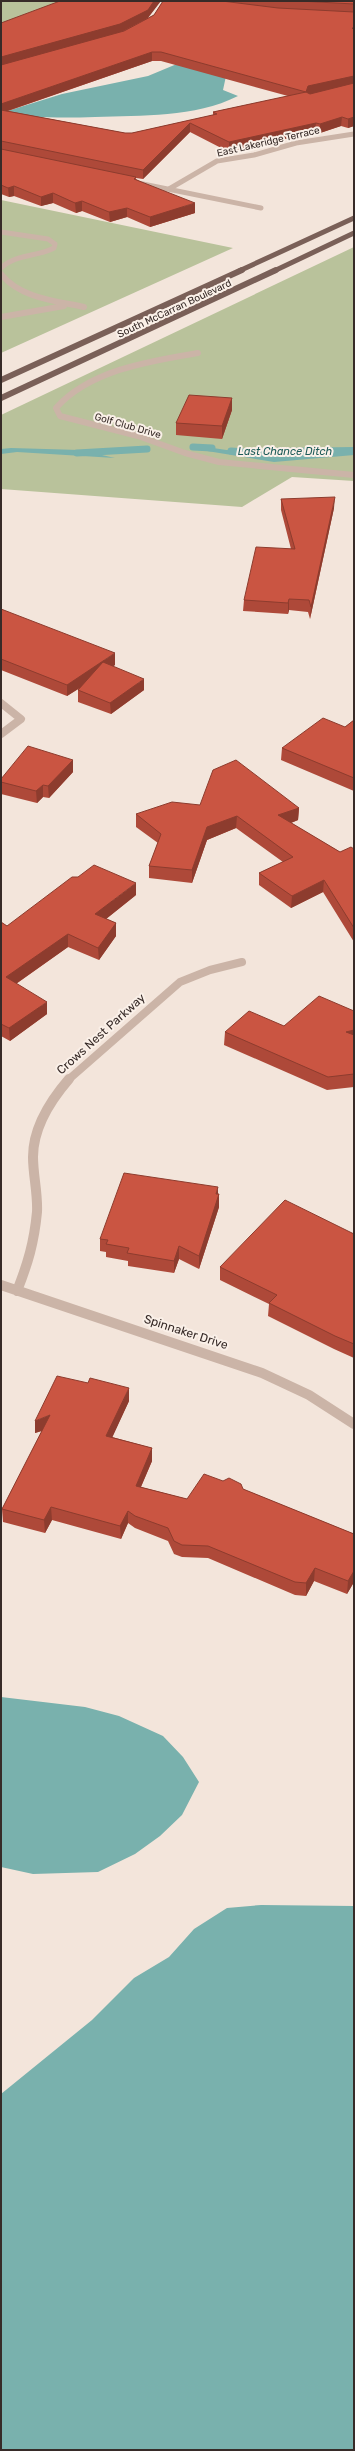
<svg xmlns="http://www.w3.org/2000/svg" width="355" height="2451" font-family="Rubik,sans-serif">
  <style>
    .green { fill: #b9c29b }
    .water { fill: #79b1ad }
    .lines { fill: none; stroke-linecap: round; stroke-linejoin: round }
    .stream { stroke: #79b1ad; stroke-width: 7 }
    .minor-far3 { stroke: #cbb4a7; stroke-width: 5 }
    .minor-far2 { stroke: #cbb4a7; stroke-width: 6 }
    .minor-far1 { stroke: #cbb4a7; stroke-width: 8 }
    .minor { stroke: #cbb4a7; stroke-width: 10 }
    .major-far1 { stroke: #7a6058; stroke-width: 5 }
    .major { stroke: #7a6058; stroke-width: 6 }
    .wall { fill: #ae4939; fill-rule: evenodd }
    .shaded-wall { fill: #8d3c2e }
    .building { fill: #ca5542; stroke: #8d3c2e }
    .labels { text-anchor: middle; stroke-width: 4; stroke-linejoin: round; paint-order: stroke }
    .far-street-label { font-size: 10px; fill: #372b28; stroke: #faf0e8 }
    .far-water-label { font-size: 11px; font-style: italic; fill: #1c5a58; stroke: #faf0e8 }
    .street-label { font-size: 12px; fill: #372b28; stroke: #faf0e8 }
  </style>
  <rect width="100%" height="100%" fill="#f3e5db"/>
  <path class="green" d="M1 1H70L1 29Z
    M1 200 233 248 1 353Z
    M354 247V481L292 477 242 507 1 489V415Z"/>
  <path class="water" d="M196 56 226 76 223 90 238 96C194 118 142 115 95 117 62 118 33 118 1 113L62 94 148 76Z
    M199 446 261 455 278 448 354 447V455L274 462 201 450Z
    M11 448 80 450 115 458 17 452 1 454V449Z
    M1 1697 85 1707 119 1716 163 1736 183 1757 199 1782 182 1815 160 1836 135 1854 98 1872 33 1874 1 1867Z
    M261 1905 354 1906V2450H1V2094L92 2020 134 1978 169 1957 194 1929 227 1908Z"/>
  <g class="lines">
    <path class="stream" d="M193 447 212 448
      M231 451 258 453 282 451
      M77 453 147 449"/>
    <path class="minor-far3" d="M138 183 261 208
      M169 189 217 161 254 155 296 143 354 134
      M1 232 48 239 55 244 54 248C37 257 15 254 1 268"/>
    <path class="minor-far2" d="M1 274C20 298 56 301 84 307
      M1 317 64 306
      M198 353C150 361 90 370 56 408L60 416 138 436 185 453 219 462 354 475"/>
    <path class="minor-far1" d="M1 703 21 719 1 734
      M68 1080 180 982 210 970 242 962"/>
    <path class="minor" d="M1 1285 262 1373 309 1395 354 1424
      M17 1291C28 1263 34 1243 37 1212 38 1194 33 1175 33 1157 33 1127 50 1101 69 1079"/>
    <path class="major-far1" d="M239 271 354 218
      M274 271 354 233"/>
    <path class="major" d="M1 380 242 270
      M1 398 276 270"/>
  </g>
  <path class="wall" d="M163 1H354V126L348 128 341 126 320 133 315 132 229 152 190 132 143 179 136 178V179L195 213 150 227 127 217 110 222 82 211 76 213 53 203 41 206 14 196 9 197 1 194V23L148 18 122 32 154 15ZM152 61H161L288 96 213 112V115L132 133H125L8 111Z
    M232 398V410L222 439 176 435V423Z
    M281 499 334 508 310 619 308 612 289 610 288 614 243 611 244 600 291 549 281 510Z
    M1 609 115 665 113 666 144 690 111 714 78 702V690L80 688 67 696 1 670Z
    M354 720V791L281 760 282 748 345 727Z
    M73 760V772L49 798 43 797 37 803 1 794V779Z
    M200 805 299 808 298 820 291 823 340 852 354 849V942L323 892 291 908 259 885V873L283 862 236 828 207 840 192 883 149 878V866L158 843 136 827V814Z
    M136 895 106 919 116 923V936L99 960 68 947 16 984 47 1014 10 1041 1 1036V922L7 926Z
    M354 1011V1087L327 1090 224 1045 225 1032 284 1026Z
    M218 1194H219V1207L199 1269 179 1259 174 1273 128 1266V1261L106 1257V1252L100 1251V1239Z
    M354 1234V1358L334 1349 268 1316 269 1304 220 1280V1267Z
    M129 1401 112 1437 152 1448V1461L141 1487 187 1499 223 1481 354 1534V1582L347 1594 314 1581 306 1596 295 1595 208 1558 182 1557 174 1554 168 1541 135 1528 128 1523 121 1539 52 1520 45 1533 3 1522 2 1509 42 1431 35 1433V1421Z"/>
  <path class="shaded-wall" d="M154 1H161L148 18 121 32 1 66V57Z
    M152 52V61L1 113V104Z
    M354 75 353 84 308 95 306 92 308 86Z
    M342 117 341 126 320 133V124Z
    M354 117V126L348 128V119Z
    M190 123V132L143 179V170Z
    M316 123 315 132 229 152V142Z
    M14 186V196L9 197 8 188Z
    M53 193V203L41 206V197Z
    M82 201V211L76 213 75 203Z
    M195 203V213L150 227V217Z
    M127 208V217L110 222 109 212Z
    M232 398V410L222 439V426Z
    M335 497 334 508 310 619 311 607Z
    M289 599V610L288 614V603Z
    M115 653V665L67 696V685Z
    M144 679V690L111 714 110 703Z
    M73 760V772L49 798 48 786Z
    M43 785V797L37 803 36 791Z
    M299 808 298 820 278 828V815Z
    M237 816 236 828 207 840 192 883V870L207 827Z
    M324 880 323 892 291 908 292 896Z
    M136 883V895L96 927 95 914Z
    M116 923V936L99 960 98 948Z
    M68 934V947L7 990 6 977Z
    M47 1002V1014L10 1041 9 1028Z
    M354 1030V1043L346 1032Z
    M218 1187V1198L219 1194V1207L199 1269V1256Z
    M179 1246V1259L174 1273V1261Z
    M129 1388V1401L107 1449 106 1436Z
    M50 1415V1428L35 1433V1421Z
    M152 1448V1461L136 1498V1486Z
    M51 1507 52 1520 45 1533 44 1520Z
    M128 1511V1523L121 1539 120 1526Z
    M315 1568 314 1581 306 1596V1583Z
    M354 1571V1582L347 1594 348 1581Z"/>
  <path class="building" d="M60 1H154L148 10 120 24 1 57V23Z
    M163 1H222L278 8 354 12V28H352L354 30V76L308 86 306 92 161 52H152L1 104V65L124 31 154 15Z
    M299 1H354V4Z
    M354 83V117L348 119 342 117 320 124 316 123 229 142 190 123 143 170 1 141V110L125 133H132L217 114 213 112 306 92 310 94Z
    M1 149 136 177 134 179 195 203 150 217 127 208 109 212 82 201 75 203 53 193 41 197 14 186 8 188 1 185Z
    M189 395 232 398 222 426 176 423Z
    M335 497 311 607 309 600 289 599 288 603 244 600 256 547 295 549 281 499Z
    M1 609 115 653 67 685 1 659Z
    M103 662 144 679 110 703 78 690Z
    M323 718 345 727 354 720V778L282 748Z
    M28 746 73 760 48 786 43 785 36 791 1 782V779Z
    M236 760 299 808 278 815 340 852 351 847 354 849V928L324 880 292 896 259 873 293 857 237 816 207 827 192 870 149 866 161 834 136 814 172 802 200 805 213 770Z
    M94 865 136 883 95 914 116 923 98 948 68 934 6 977 47 1002 9 1028 1 1024V922L7 926 72 877H78Z
    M319 996 354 1011V1030L346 1032 354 1035V1074L328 1077 225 1032 249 1011 284 1026Z
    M124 1173 218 1187 216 1194H219L199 1256 179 1246 174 1261 127 1253 129 1248 106 1244 108 1240 100 1239Z
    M285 1200 354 1234V1344L335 1336 269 1303 277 1295 220 1267Z
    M57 1376 88 1383 90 1378 129 1388 106 1436 152 1448 136 1486 187 1499 204 1474 223 1481 229 1478 241 1484 243 1489 354 1534V1571L348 1581 315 1568 306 1583 295 1582 208 1546 182 1545 174 1541 168 1528 135 1516 128 1511 120 1526 51 1507 44 1520 2 1509 50 1415 35 1421Z"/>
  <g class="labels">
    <g class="far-street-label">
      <text transform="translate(268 141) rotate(-13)" y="4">East Lakeridge Terrace</text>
      <text transform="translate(174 308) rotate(-25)" y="4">South McCarran Boulevard</text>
      <text transform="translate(128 425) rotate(16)" y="4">Golf Club Drive</text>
    </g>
    <g class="far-water-label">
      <text x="285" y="455">Last Chance Ditch</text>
    </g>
    <g class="street-label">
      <text transform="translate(101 1034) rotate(-42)" y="4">Crows Nest Parkway</text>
      <text transform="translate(186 1332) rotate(18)" y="4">Spinnaker Drive</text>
    </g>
  </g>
  <rect width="355" height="2451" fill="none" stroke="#372b28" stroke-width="4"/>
</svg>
